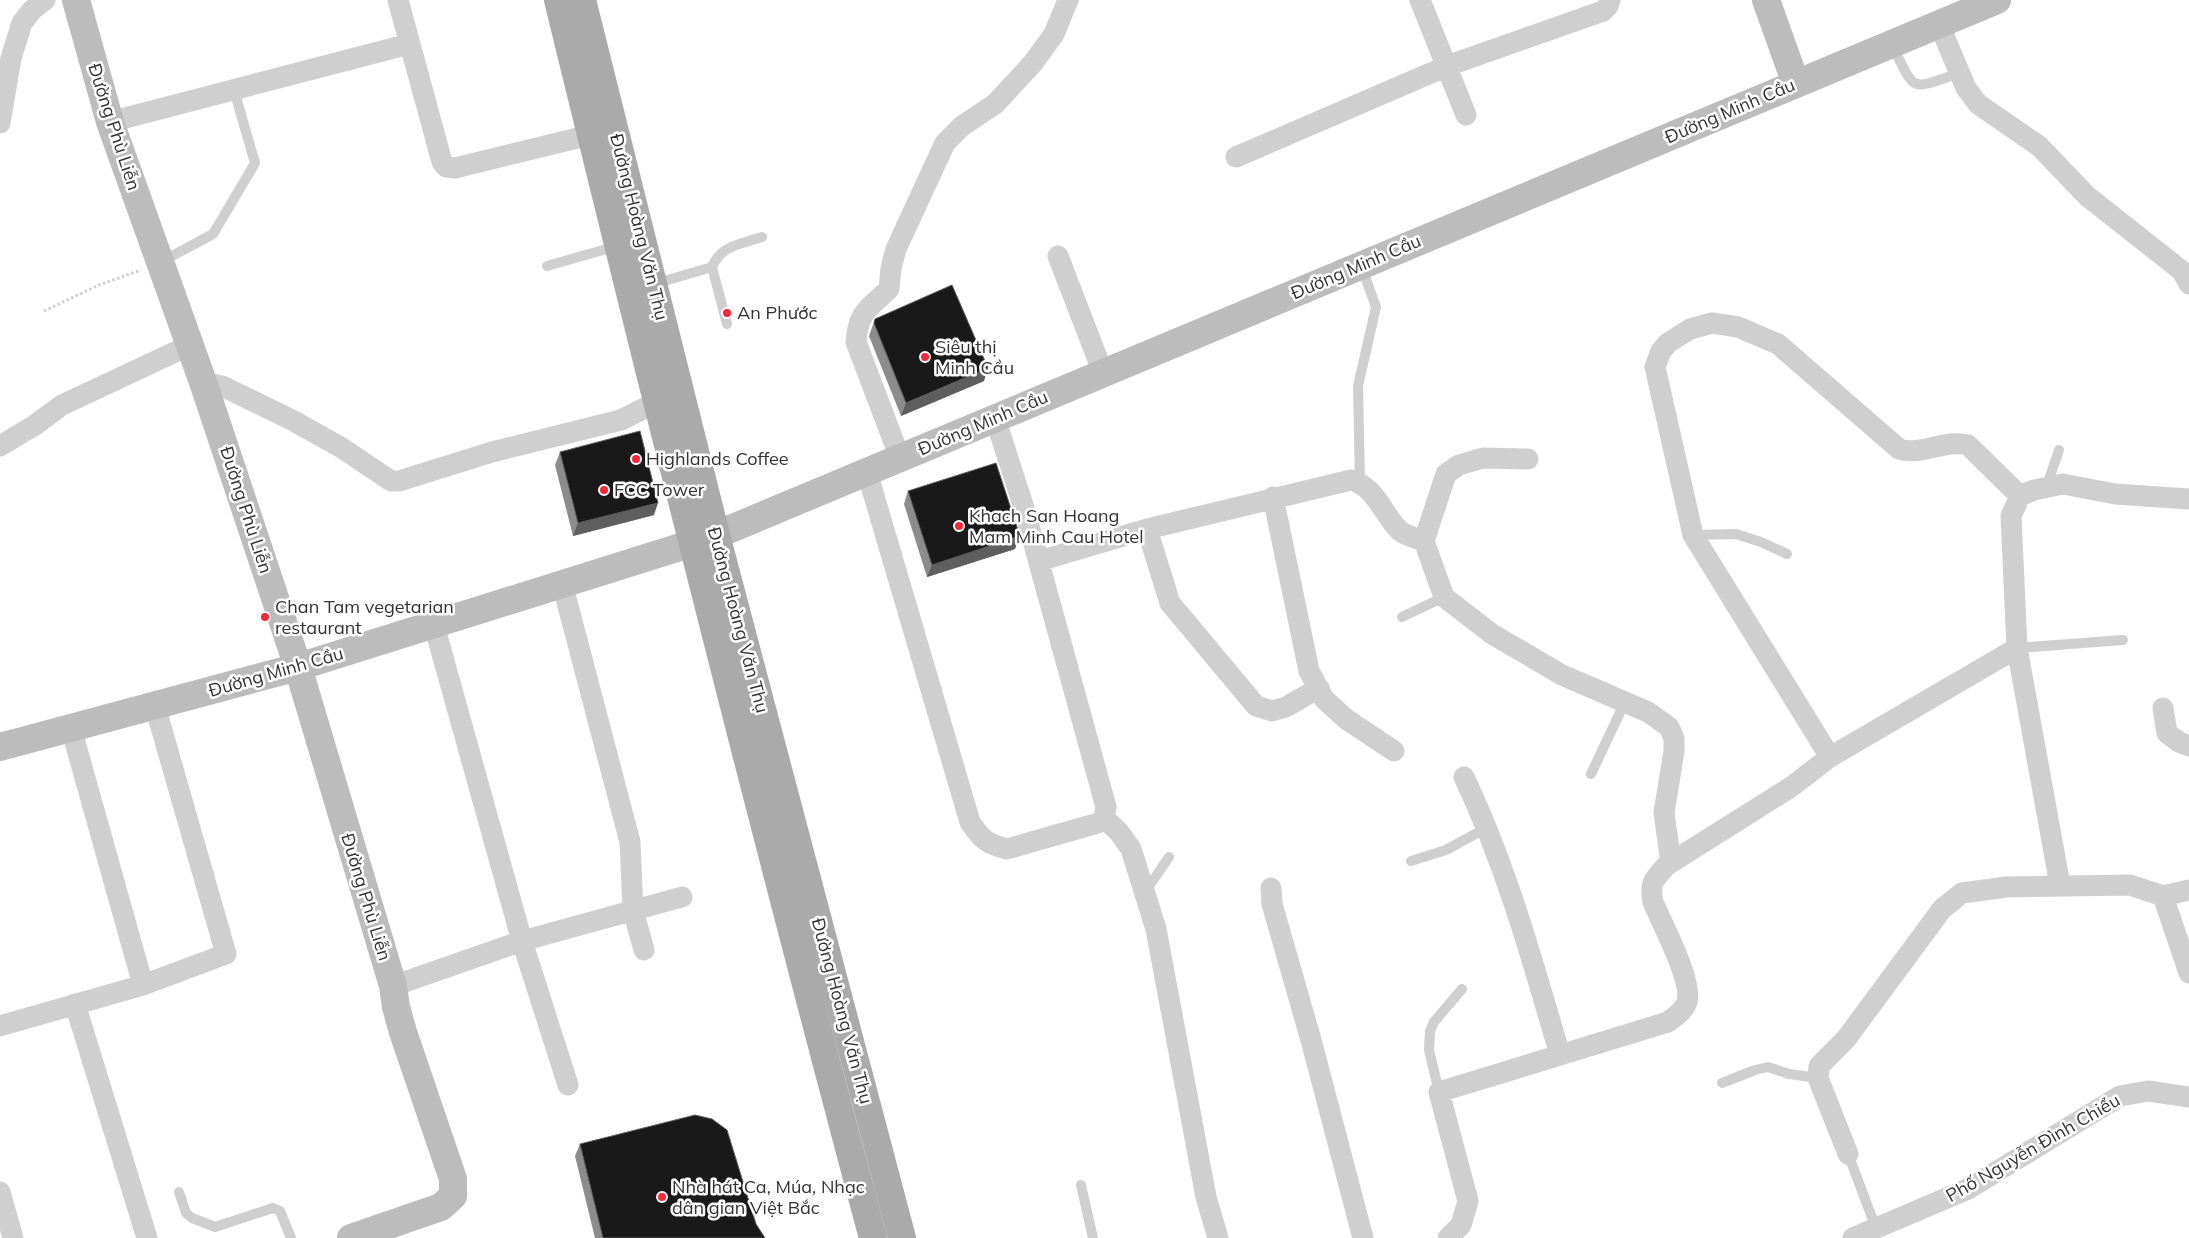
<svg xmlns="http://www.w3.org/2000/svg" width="2189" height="1238" font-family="Mulish,sans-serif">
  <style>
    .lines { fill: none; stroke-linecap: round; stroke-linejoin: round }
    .path { stroke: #cfcfcf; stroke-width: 3; stroke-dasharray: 2.5 2.5; stroke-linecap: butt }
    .lane { stroke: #cfcfcf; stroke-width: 10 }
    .street { stroke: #cfcfcf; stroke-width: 21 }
    .secondary { stroke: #bcbcbc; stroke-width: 28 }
    .primary { stroke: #aaa; stroke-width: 28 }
    .wall { fill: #8c8c8c }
    .shaded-wall { fill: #5e5e5e }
    .building { fill: #191919; stroke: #5e5e5e }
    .poi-dot { fill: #f6273a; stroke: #fff; stroke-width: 2 }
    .labels { text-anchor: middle; stroke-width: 5; stroke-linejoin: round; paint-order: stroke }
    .street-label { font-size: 18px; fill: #323232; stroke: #fff }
    .poi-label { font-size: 18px; fill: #323232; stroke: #fff; text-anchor: start }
  </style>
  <rect width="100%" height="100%" fill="#fff"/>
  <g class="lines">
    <path class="path" d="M44 311 99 285 141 270"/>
    <path class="lane" d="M1892 45C1916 92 1908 91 1959 73
      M161 262 213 234 255 163 234 90
      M547 266 617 246
      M712 267 727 324
      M654 284 712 267C721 245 742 244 762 237
      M1360 482 1358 386 1376 307 1362 268
      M2046 488 2059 450
      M1694 535 1736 534 1761 542 1787 554
      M1402 617 1444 597
      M2017 648 2123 640
      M1591 774 1625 702
      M1411 861 1446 850 1488 827
      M1145 892 1169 857
      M1722 1083 1755 1070 1768 1067 1789 1074 1818 1078
      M1439 1092 1429 1050 1430 1031 1434 1022 1462 989
      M1848 1154 1876 1228
      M1081 1185 1093 1238
      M179 1192 186 1213 192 1218 215 1227 273 1208 280 1211 291 1238"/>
    <path class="street" d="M398 0 442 162 446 167 455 168 590 135
      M1420 0 1466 115
      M1939 24 1966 88 1978 104 2039 146 2087 196 2182 271 2189 284
      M110 122 409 44
      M0 123 11 58 22 23 32 10 45 0
      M1236 157 1447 66 1603 11 1608 6 1610 0
      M1058 256 1103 373
      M203 382 222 386 292 420 342 448 391 481H399L492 452 621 420 657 402
      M0 446 35 425 62 405 190 345
      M900 458 856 342C858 312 868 309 889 289L891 268 896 249 945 143 962 126 995 104 1033 63 1054 34 1068 0
      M867 472 970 822C981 839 987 844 1007 849L1098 823 1104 818 1106 807 1024 508 995 418
      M1273 497 1309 671 1324 699 1346 719 1394 751
      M1147 529 1170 603 1256 706 1272 711 1286 707 1319 688
      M1424 541 1444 597 1492 634 1562 675 1648 712 1669 727 1674 738V751L1664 813 1671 862
      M1039 561 1147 529 1351 480C1376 487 1382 513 1399 530 1405 536 1416 538 1424 541L1446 474 1459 465 1483 458 1528 459
      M562 583 630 842 633 910 644 950
      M434 625 522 941 568 1085
      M2163 708 2167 733 2179 742 2189 746
      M71 728 143 985
      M1830 757 1693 535 1655 367 1661 351 1668 343 1690 329 1712 323 1738 327 1778 344 1899 449C1922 456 1944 439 1968 445L2020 496
      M1464 777C1507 868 1532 959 1560 1055
      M1104 818 1119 832 1131 849 1156 929 1206 1197 1218 1238
      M2060 885 2017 648 2011 516 2020 496 2034 490 2063 484 2115 494 2189 499
      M1271 888 1272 904 1311 1040 1363 1238
      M2163 896 2189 973
      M393 986 522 941 682 897
      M75 1004 147 1238
      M0 1026 143 985 226 954 155 706
      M1848 1154 1818 1078 1819 1066 1846 1039 1942 909 1962 893 2006 887 2130 885 2163 896 2189 890
      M0 1192 13 1238
      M1448 1238 1461 1225 1468 1201 1439 1092 1668 1022C1674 1017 1684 1011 1687 1002 1693 981 1662 924 1653 902 1649 883 1654 879 1667 865L1791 787 1830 757 2017 648
      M1853 1238 1968 1189 2120 1096 2148 1091 2189 1097"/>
    <path class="secondary" d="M76 0 110 122 203 382 298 667 393 986 396 1007 403 1032 453 1179V1196L441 1207 351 1238
      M1766 0 1796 84
      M716 535 1997 0
      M0 747 298 667 693 543"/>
    <path class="primary" d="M558 0C659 414 763 827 873 1238
      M582 0 716 535 902 1238"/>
  </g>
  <path class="wall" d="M875 319 984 381 901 416 869 336Z
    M560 452 654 515 573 536 555 465Z
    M908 491 1015 549 927 577 904 504Z
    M580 1144 756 1224 765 1238H595L575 1156Z"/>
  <path class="shaded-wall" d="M988 368 984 381 901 416 906 403Z
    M658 503 654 515 573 536 578 523Z
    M1020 536 1015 549 927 577 932 565Z"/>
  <path class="building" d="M952 285 988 368 906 403 874 323 875 319Z
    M640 431 658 503 578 523 560 452Z
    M996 463 1020 536 932 565 908 491Z
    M695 1115 712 1119 727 1130 756 1224 765 1238H603L580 1144Z"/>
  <g class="poi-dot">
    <circle cx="727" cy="313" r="5"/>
    <circle cx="925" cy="357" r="5"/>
    <circle cx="636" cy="459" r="5"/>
    <circle cx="604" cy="490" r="5"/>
    <circle cx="959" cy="526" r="5"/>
    <circle cx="265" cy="617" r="5"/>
    <circle cx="662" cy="1197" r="5"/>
  </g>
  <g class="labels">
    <g class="street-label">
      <text transform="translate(1730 111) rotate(-23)" y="6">Đường Minh Cầu</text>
      <text transform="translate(114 127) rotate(72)" y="6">Đường Phù Liễn</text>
      <text transform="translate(639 227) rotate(76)" y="6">Đường Hoàng Văn Thụ</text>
      <text transform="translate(1356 267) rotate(-23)" y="6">Đường Minh Cầu</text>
      <text transform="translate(983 423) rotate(-23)" y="6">Đường Minh Cầu</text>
      <text transform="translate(246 510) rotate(72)" y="6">Đường Phù Liễn</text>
      <text transform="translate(738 620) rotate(75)" y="6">Đường Hoàng Văn Thụ</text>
      <text transform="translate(276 672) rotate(-16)" y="6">Đường Minh Cầu</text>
      <text transform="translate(366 897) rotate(73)" y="6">Đường Phù Liễn</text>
      <text transform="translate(842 1011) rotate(75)" y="6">Đường Hoàng Văn Thụ</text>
      <text transform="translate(2033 1148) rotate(-30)" y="6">Phố Nguyễn Đình Chiểu</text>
    </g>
    <g class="poi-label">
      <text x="737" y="319">An Phước</text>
      <text x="935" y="353">Siêu thị<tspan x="935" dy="21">Minh Cầu</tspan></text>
      <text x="646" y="465">Highlands Coffee</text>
      <text x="614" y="496">FCC Tower</text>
      <text x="969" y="522">Khach San Hoang<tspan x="969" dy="21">Mam Minh Cau Hotel</tspan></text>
      <text x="275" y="613">Chan Tam vegetarian<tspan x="275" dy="21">restaurant</tspan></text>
      <text x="672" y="1193">Nhà hát Ca, Múa, Nhạc<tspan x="672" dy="21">dân gian Việt Bắc</tspan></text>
    </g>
  </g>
</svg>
